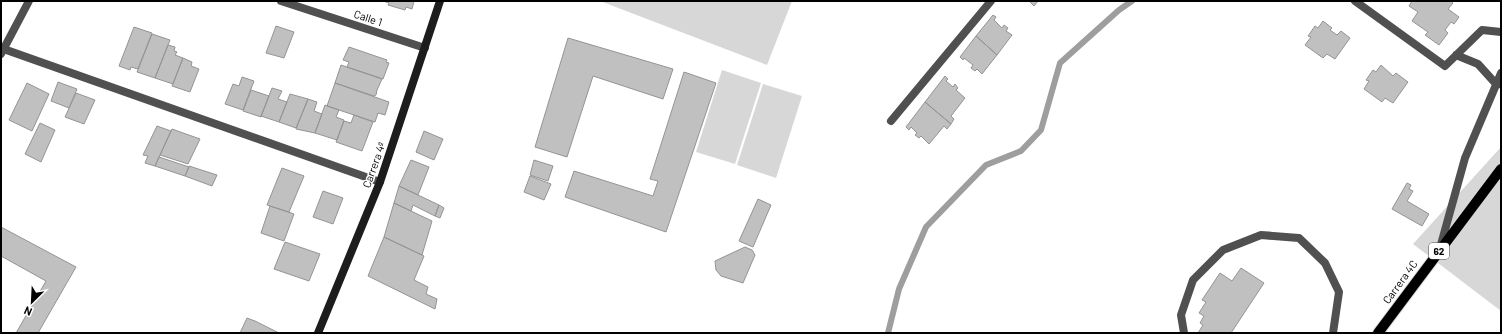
<svg xmlns="http://www.w3.org/2000/svg" width="1502" height="334" font-family="Barlow,sans-serif">
  <style>
    .green { fill: #d7d7d7 }
    .lines { fill: none; stroke-linecap: round; stroke-linejoin: round }
    .stream { stroke: #9e9e9e; stroke-width: 6 }
    .building { fill: #c0c0c0; stroke: #949494 }
    .primary-casing { stroke: #dbdbdb; stroke-width: 12 }
    .lane { stroke: #505050; stroke-width: 8 }
    .street { stroke: #505050; stroke-width: 8 }
    .secondary { stroke: #1d1d1d; stroke-width: 8 }
    .primary { stroke: #000; stroke-width: 10 }
    .labels { text-anchor: middle; stroke-width: 3; stroke-linejoin: round; paint-order: stroke }
    .shield { fill: #fff; stroke: #4c4c4c; stroke-width: 1 }
    .shield-label { font-size: 10px; font-weight: bold; fill: #000 }
    .street-label { font-size: 11px; fill: #000; stroke: #fff }
  </style>
  <rect width="100%" height="100%" fill="#fff"/>
  <path class="green" d="M600 1H792L767 65Z
    M722 70 761 83 735 164 696 152Z
    M763 84 802 96 776 178 737 165Z
    M1501 147V311L1413 244Z"/>
  <g class="lines">
    <path class="stream" d="M888 333 899 289 926 227 986 165 1021 151 1041 130 1060 63 1119 10 1132 1"/>
  </g>
  <path class="building" d="M383 1H414L412 9 406 7 405 10 388 5 389 3Z
    M1029 1H1038L1034 6Z
    M1412 1H1450L1453 3 1448 9 1459 17 1454 24 1451 22 1445 30 1448 33 1439 45 1425 35 1428 32 1412 21 1418 12 1409 6Z
    M993 15 996 17 994 20 1002 28 1004 25 1008 28 1006 31 1012 35 997 55 976 36Z
    M1323 21 1332 28 1330 30 1337 35 1341 31 1350 38 1335 59 1327 54 1323 58 1305 45 1311 37 1308 36 1315 26 1318 28Z
    M276 26 294 32 284 58 266 53Z
    M134 27 152 33 138 69 131 67 130 70 119 66Z
    M152 34 170 40 155 78 137 72Z
    M976 36 997 55 982 74 977 69 975 71 971 68 973 65 964 58 963 60 960 57Z
    M568 38 673 69 663 99 593 76 567 157 535 147Z
    M168 45 175 47 174 51 177 52 175 55 183 58 173 84 155 78Z
    M349 47 387 60 386 62 389 63 383 79 347 67 349 62 343 60Z
    M183 58 192 62 191 66 199 69 190 92 172 86Z
    M341 65 382 79 377 90 376 95 374 96 335 83Z
    M1381 65 1393 76 1396 73 1408 82 1393 103 1385 98 1382 102 1364 89 1369 81 1366 80 1373 70 1376 72Z
    M684 72 716 83 666 232 565 197 574 171 653 196 658 181 650 179Z
    M945 76 948 79 946 81 953 87 955 84 958 88 956 90 965 98 951 116 954 119 951 124 925 102Z
    M242 77 254 81 243 110 225 104 233 84 239 86Z
    M58 82 77 89 69 108 51 101Z
    M27 83 49 94 32 131 9 120Z
    M335 83 389 102 385 115 378 113 375 122 327 106Z
    M272 88 282 91 278 99 287 102 279 122 261 116Z
    M251 90 269 96 261 117 243 111Z
    M76 93 95 100 84 124 65 117Z
    M290 94 308 99 296 128 279 122Z
    M308 99 317 102 314 111 322 114 315 133 296 129Z
    M925 102 951 124 947 129 944 126 929 144 921 136 919 138 915 135 917 133 911 127 909 130 906 127Z
    M325 105 339 110 336 117 344 120 337 140 315 133Z
    M354 115 373 122 362 151 336 142 344 121 351 123Z
    M40 123 55 130 41 162 25 154Z
    M157 126 171 131 155 166 145 163 148 156 143 155Z
    M172 129 200 139 188 164 160 155Z
    M424 131 443 139 434 160 416 152Z
    M159 157 189 167 185 176 155 166Z
    M411 160 429 167 418 195 399 186Z
    M534 160 553 166 548 181 530 175Z
    M189 166 217 175 212 186 185 176Z
    M282 168 304 176 289 212 267 205Z
    M530 176 551 184 544 200 524 192Z
    M1407 183 1411 185 1409 189 1413 191 1407 201 1429 214 1422 226 1392 209Z
    M399 186 439 205 435 216 413 205 411 211 394 203Z
    M323 191 343 198 333 224 313 217Z
    M758 199 771 205 753 247 739 241Z
    M394 203 432 221 422 255 384 237Z
    M439 205 444 208 440 218 435 216Z
    M270 206 294 214 284 241 261 233Z
    M1 227 76 267 38 333H16L46 281 1 256Z
    M384 237 424 256 414 280 428 287 426 294 437 299 435 309 368 276Z
    M285 242 320 254 309 281 274 269Z
    M745 247 752 250 755 255 743 283 721 276 716 270 715 261Z
    M1241 268 1264 283 1231 333H1198L1203 325 1200 323 1204 316 1199 313 1206 302 1202 300 1220 273 1232 281Z
    M247 318 255 321 279 333H240Z"/>
  <g class="lines">
    <defs>
      <path id="primary" d="M1378 333 1501 169"/>
    </defs>
    <use href="#primary" class="primary-casing"/>
    <path class="lane" d="M1355 1 1445 66 1482 30 1501 32
      M1 48 380 182
      M1456 55 1478 64 1497 85
      M1440 248 1465 158 1501 73
      M1184 333 1181 315 1193 280 1223 250 1261 235 1299 238 1325 263 1339 292 1333 333"/>
    <path class="street" d="M281 1 425 48
      M1 54 29 1
      M891 121 991 1"/>
    <path class="secondary" d="M318 333 380 182 440 1"/>
    <use href="#primary" class="primary"/>
  </g>
  <g class="labels">
    <rect class="shield" x="1429" y="243" width="20" height="16" rx="3"/>
    <g class="shield-label">
      <text x="1439" y="255">62</text>
    </g>
    <g class="street-label">
      <text transform="translate(368 18) rotate(18)" y="4">Calle 1</text>
      <text transform="translate(374 165) rotate(-70)" y="4">Carrera 4ª</text>
      <text transform="translate(1400 282) rotate(-54)" y="4">Carrera 4C</text>
    </g>
  </g>
  <rect width="1502" height="334" fill="none" stroke="#000000" stroke-width="4"/>
  <g transform="translate(32 302) rotate(204)" stroke="#ffffff" stroke-width="3" paint-order="stroke">
  <path d="M0-3L7 15L0 10L-7 15Z" fill="#000000"/>
  <text y="-6" font-size="11" font-weight="bold" text-anchor="middle" fill="#000000">N</text>
  </g>
</svg>
